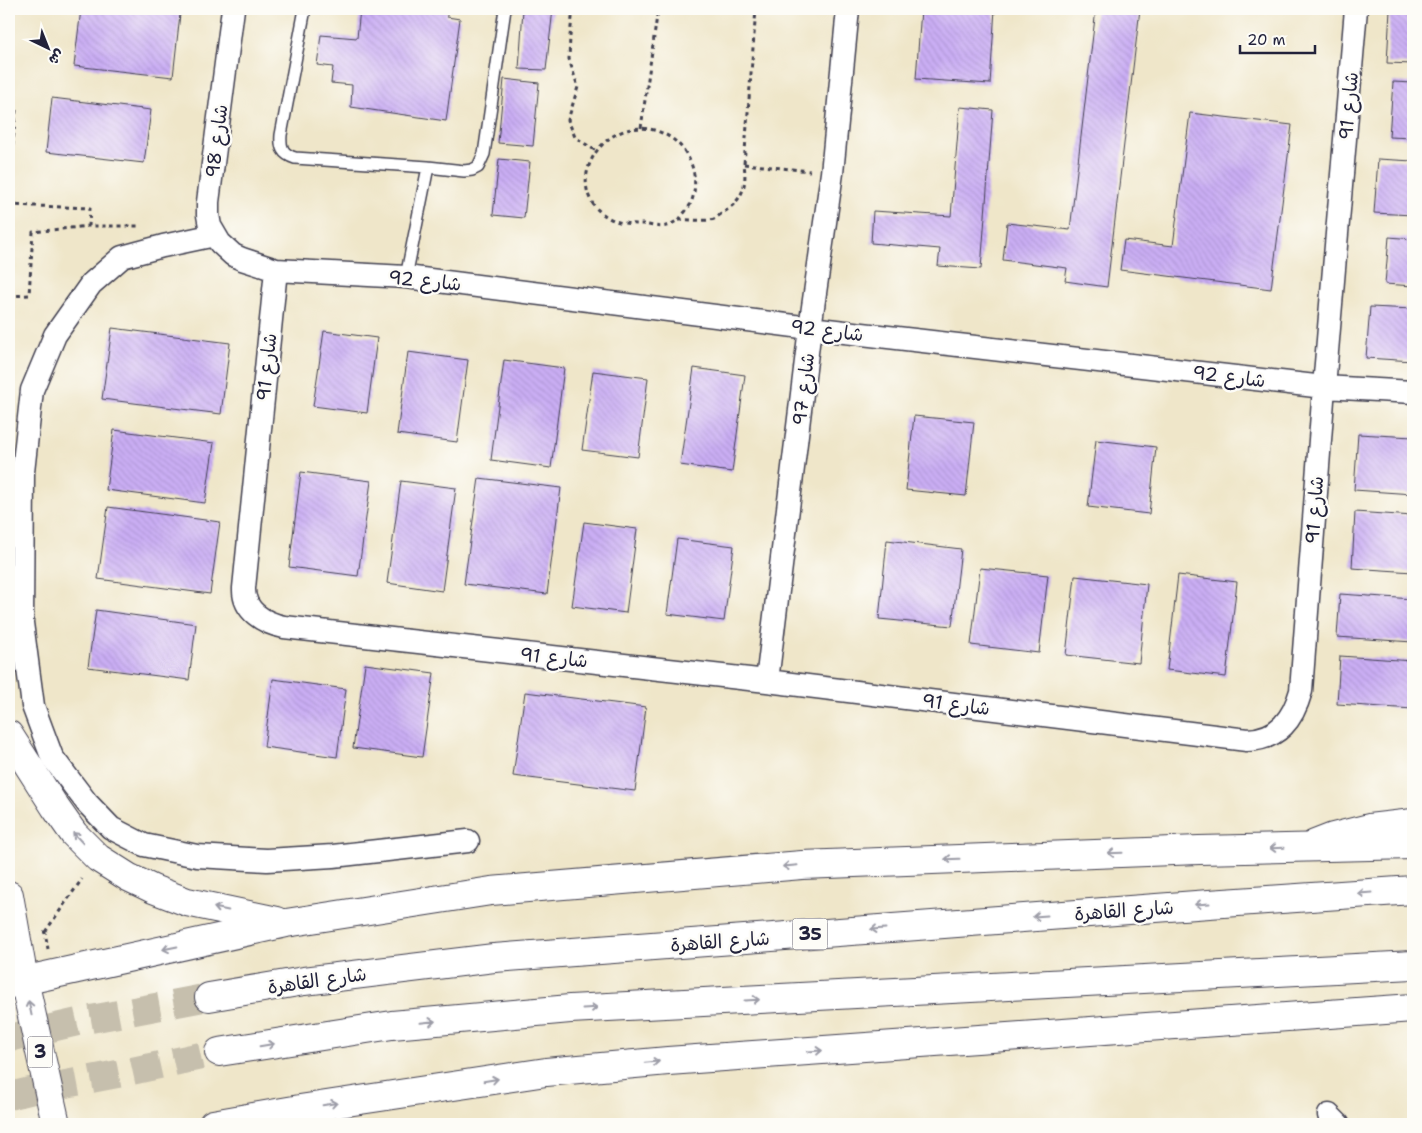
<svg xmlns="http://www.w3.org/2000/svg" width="1422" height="1133" font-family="'Shantell Sans','Playpen Sans Arabic',sans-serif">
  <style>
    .building { fill: url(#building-back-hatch) }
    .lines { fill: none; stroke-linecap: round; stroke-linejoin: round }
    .primary-tunnel { stroke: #c6bfad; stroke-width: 28; stroke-dasharray: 28 14; stroke-linecap: butt }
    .lane-casing { stroke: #413f50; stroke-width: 14 }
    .street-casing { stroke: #413f50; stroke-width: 25 }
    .secondary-casing { stroke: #413f50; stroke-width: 30 }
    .primary-casing { stroke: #413f50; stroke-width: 30 }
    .path { stroke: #413f50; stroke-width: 3; stroke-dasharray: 4 4; stroke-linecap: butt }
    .lane { stroke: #fff; stroke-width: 11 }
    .street { stroke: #fff; stroke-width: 22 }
    .secondary { stroke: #fff; stroke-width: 28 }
    .primary { stroke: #fff; stroke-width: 28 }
    .oneway { stroke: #9c9ca7 }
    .labels { text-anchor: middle; stroke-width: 5; stroke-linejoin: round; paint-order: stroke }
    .shield { fill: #fdfcf7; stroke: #646373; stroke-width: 1 }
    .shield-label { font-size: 18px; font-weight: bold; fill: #22223b }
    .street-label { font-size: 19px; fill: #22223b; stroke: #fdfcf7 }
  </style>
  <defs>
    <pattern id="building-back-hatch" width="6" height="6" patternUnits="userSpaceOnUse" patternTransform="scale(1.25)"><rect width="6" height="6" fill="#caaef4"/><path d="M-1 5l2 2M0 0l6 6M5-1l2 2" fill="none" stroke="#ad95d2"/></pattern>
  </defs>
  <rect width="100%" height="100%" fill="#fdfcf7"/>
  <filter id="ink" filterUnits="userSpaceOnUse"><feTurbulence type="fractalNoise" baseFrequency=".02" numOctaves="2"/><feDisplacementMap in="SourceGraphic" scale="10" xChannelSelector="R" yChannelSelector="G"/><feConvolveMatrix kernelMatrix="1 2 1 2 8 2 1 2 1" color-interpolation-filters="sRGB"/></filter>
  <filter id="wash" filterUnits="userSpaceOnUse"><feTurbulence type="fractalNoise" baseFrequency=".0096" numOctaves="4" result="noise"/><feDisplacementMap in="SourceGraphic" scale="20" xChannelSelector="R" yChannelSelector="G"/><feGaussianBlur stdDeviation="1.12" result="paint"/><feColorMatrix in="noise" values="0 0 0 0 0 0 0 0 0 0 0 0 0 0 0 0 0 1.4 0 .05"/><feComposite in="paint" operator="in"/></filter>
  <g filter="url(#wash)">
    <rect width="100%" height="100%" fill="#efe6c9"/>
    <g id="blocks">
      <path class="building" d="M81 9H129L180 14 173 77 74 66Z
        M360 9H447V17L460 19 446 121 351 107 352 85 331 83 333 67 317 65 321 35 357 38Z
        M523 9H553L546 70 519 69Z
        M921 9H995L990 84 916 79Z
        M1096 9H1140L1107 287 1065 281 1067 268 1003 260 1007 223 1070 230Z
        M1390 10 1413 12V64L1387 63Z
        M504 79 539 83 533 146 498 143Z
        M1393 82 1413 83V138L1389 137Z
        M52 98 151 110 144 163 46 152Z
        M960 107 993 110 981 269 938 266 940 249 871 243 873 211 951 216Z
        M1190 113 1292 125 1271 289 1120 270 1124 240 1173 246Z
        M499 159 530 162 524 218 493 215Z
        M1378 159 1413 161V215L1374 213Z
        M1389 237 1413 239V286L1385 284Z
        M1370 307 1413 309V361L1366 358Z
        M112 328 230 343 221 414 102 399Z
        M324 331 377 338 367 413 313 406Z
        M408 352 468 360 457 442 397 434Z
        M504 360 564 368 551 468 491 460Z
        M694 368 745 375 732 472 680 465Z
        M593 371 648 378 638 457 582 450Z
        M914 416 974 422 966 496 906 490Z
        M114 430 214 443 205 503 106 490Z
        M1358 434 1413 437V494L1354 490Z
        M1096 440 1156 447 1149 514 1088 507Z
        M301 472 371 481 358 576 289 567Z
        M479 478 561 488 547 594 464 584Z
        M401 481 456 488 442 591 387 583Z
        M108 507 220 522 210 594 98 579Z
        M1355 512 1413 516V572L1352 568Z
        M584 522 637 529 626 613 572 606Z
        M677 539 734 546 724 621 667 614Z
        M887 540 961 549 952 626 879 619Z
        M980 568 1048 575 1039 653 971 645Z
        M1178 575 1237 582 1226 677 1167 670Z
        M1075 576 1147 584 1139 663 1066 655Z
        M1340 594 1413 599V642L1337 637Z
        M96 610 196 624 189 680 88 667Z
        M1340 656 1413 661V709L1337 704Z
        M365 664 434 673 422 757 353 748Z
        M273 679 346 689 337 757 264 747Z
        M525 692 646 707 635 791 513 776Z"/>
    </g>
  </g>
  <g filter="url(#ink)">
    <use href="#blocks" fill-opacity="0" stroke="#413f50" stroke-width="1"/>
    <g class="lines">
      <path class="primary-tunnel" d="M9 1038 86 1020 209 997
        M9 1096 34 1090 123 1073 219 1052"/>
      <defs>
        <path id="lane" d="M305 9 281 135C280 147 282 154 295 158L428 167 464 171 472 170 478 167 484 154 505 9
          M406 277 428 167"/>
        <path id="street" d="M233 9 208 202V215L210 226 220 243 233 255 242 259 276 270 406 277 810 328 1324 387 1413 392
          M215 235 163 246 122 257 91 284 55 335 32 390 23 472 22 623 33 706 52 757 87 803 111 828 144 845 197 856 267 860 333 856 468 841
          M276 270 244 588C243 611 264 623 284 627L767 681 1247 740C1279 739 1293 719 1301 691L1324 387 1356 9
          M767 681 810 328 832 173 848 9
          M1329 1115 1338 1124"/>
        <path id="secondary" d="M1315 844 1333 837 1369 828 1413 823"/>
        <path id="primary" d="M9 735 55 807 74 834 98 858 128 877 153 889 187 902 277 921
          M9 895 24 980 56 1124
          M9 984 286 923 491 891 802 865 1199 850 1413 845
          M209 997 304 981 494 958 1209 904 1413 890
          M219 1052 392 1025 570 1009 1413 965
          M213 1124 300 1109 546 1072 668 1061 1413 1008"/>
      </defs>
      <use href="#lane" class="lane-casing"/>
      <use href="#street" class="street-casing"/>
      <use href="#secondary" class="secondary-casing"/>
      <use href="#primary" class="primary-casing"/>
      <path class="path" d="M573 9 570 36 569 59 578 87 568 120 575 137 596 151
        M9 108 16 109 9 186
        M641 128 658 9
        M744 164 810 171
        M9 205 90 208 89 226
        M679 220C682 215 687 210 690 205 697 191 696 171 688 157 681 144 671 136 657 131 601 112 555 193 613 220 622 224 634 224 643 224 650 225 660 228 666 226 671 225 675 221 680 220 690 219 705 222 714 219 717 217 721 214 724 212 743 199 747 186 744 164L756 9
        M9 296 29 295 33 232 89 226H139
        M43 932H45L48 949
        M45 932 82 879"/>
      <use href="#lane" class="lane"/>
      <use href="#street" class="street"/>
      <use href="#secondary" class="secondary"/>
      <use href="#primary" class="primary"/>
    </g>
    <defs><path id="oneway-shaft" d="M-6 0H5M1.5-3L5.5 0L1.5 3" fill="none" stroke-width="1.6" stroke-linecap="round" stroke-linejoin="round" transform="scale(1.25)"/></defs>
    <g class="oneway">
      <use href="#oneway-shaft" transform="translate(78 838) rotate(-133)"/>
      <use href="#oneway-shaft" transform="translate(1277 848) rotate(178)"/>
      <use href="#oneway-shaft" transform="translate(1115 853) rotate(178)"/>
      <use href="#oneway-shaft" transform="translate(952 859) rotate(178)"/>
      <use href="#oneway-shaft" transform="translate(790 866) rotate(175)"/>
      <use href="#oneway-shaft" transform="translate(1365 893) rotate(176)"/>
      <use href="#oneway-shaft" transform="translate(1202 904) rotate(176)"/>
      <use href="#oneway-shaft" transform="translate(221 909) rotate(-168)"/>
      <use href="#oneway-shaft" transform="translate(1040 916) rotate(176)"/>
      <use href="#oneway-shaft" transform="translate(878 929) rotate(176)"/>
      <use href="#oneway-shaft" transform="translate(170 948) rotate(168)"/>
      <use href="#oneway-shaft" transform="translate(752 1000) rotate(-3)"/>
      <use href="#oneway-shaft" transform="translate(30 1008) rotate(-102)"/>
      <use href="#oneway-shaft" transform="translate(590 1008) rotate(-3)"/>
      <use href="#oneway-shaft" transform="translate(428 1022) rotate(-6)"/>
      <use href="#oneway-shaft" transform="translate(267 1045) rotate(-9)"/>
      <use href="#oneway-shaft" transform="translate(815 1051) rotate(-4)"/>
      <use href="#oneway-shaft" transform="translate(652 1062) rotate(-5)"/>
      <use href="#oneway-shaft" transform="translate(491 1080) rotate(-9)"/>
      <use href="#oneway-shaft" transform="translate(330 1104) rotate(-9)"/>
    </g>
  </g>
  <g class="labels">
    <g class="shield">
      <rect x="792.5" y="918.5" width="35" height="31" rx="4"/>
      <rect x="27.5" y="1036.5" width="25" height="31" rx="4"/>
    </g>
    <g class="shield-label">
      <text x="810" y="940">35</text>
      <text x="40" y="1058">3</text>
    </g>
    <g class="street-label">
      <text transform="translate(1348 106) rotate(-85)" y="7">شارع 91</text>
      <text transform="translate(216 141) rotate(-83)" y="7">شارع 98</text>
      <text transform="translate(425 280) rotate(6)" y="7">شارع 92</text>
      <text transform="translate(827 330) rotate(7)" y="7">شارع 92</text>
      <text transform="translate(266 367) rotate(-84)" y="7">شارع 91</text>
      <text transform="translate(1229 376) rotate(7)" y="7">شارع 92</text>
      <text transform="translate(803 389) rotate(-83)" y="7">شارع 97</text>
      <text transform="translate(1314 510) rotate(-86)" y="7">شارع 91</text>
      <text transform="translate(554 657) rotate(6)" y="7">شارع 91</text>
      <text transform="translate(956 704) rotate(7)" y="7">شارع 91</text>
      <text transform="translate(1124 910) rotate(-4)" y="7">شارع القاهرة</text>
      <text transform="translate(720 941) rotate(-4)" y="7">شارع القاهرة</text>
      <text transform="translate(317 980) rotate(-8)" y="7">شارع القاهرة</text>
    </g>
  </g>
  <rect width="1422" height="1133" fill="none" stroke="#fdfcf7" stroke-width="30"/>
  <g transform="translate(48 48) rotate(137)" stroke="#fdfcf7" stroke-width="4" paint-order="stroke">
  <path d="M0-4L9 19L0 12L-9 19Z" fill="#22223b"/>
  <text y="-8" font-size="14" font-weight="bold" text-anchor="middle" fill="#22223b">ش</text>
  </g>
  <path d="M1240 45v8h75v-8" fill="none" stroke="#22223b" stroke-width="2.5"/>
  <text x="1247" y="45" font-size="15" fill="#22223b" stroke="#fdfcf7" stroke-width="4" paint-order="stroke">20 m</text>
</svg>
